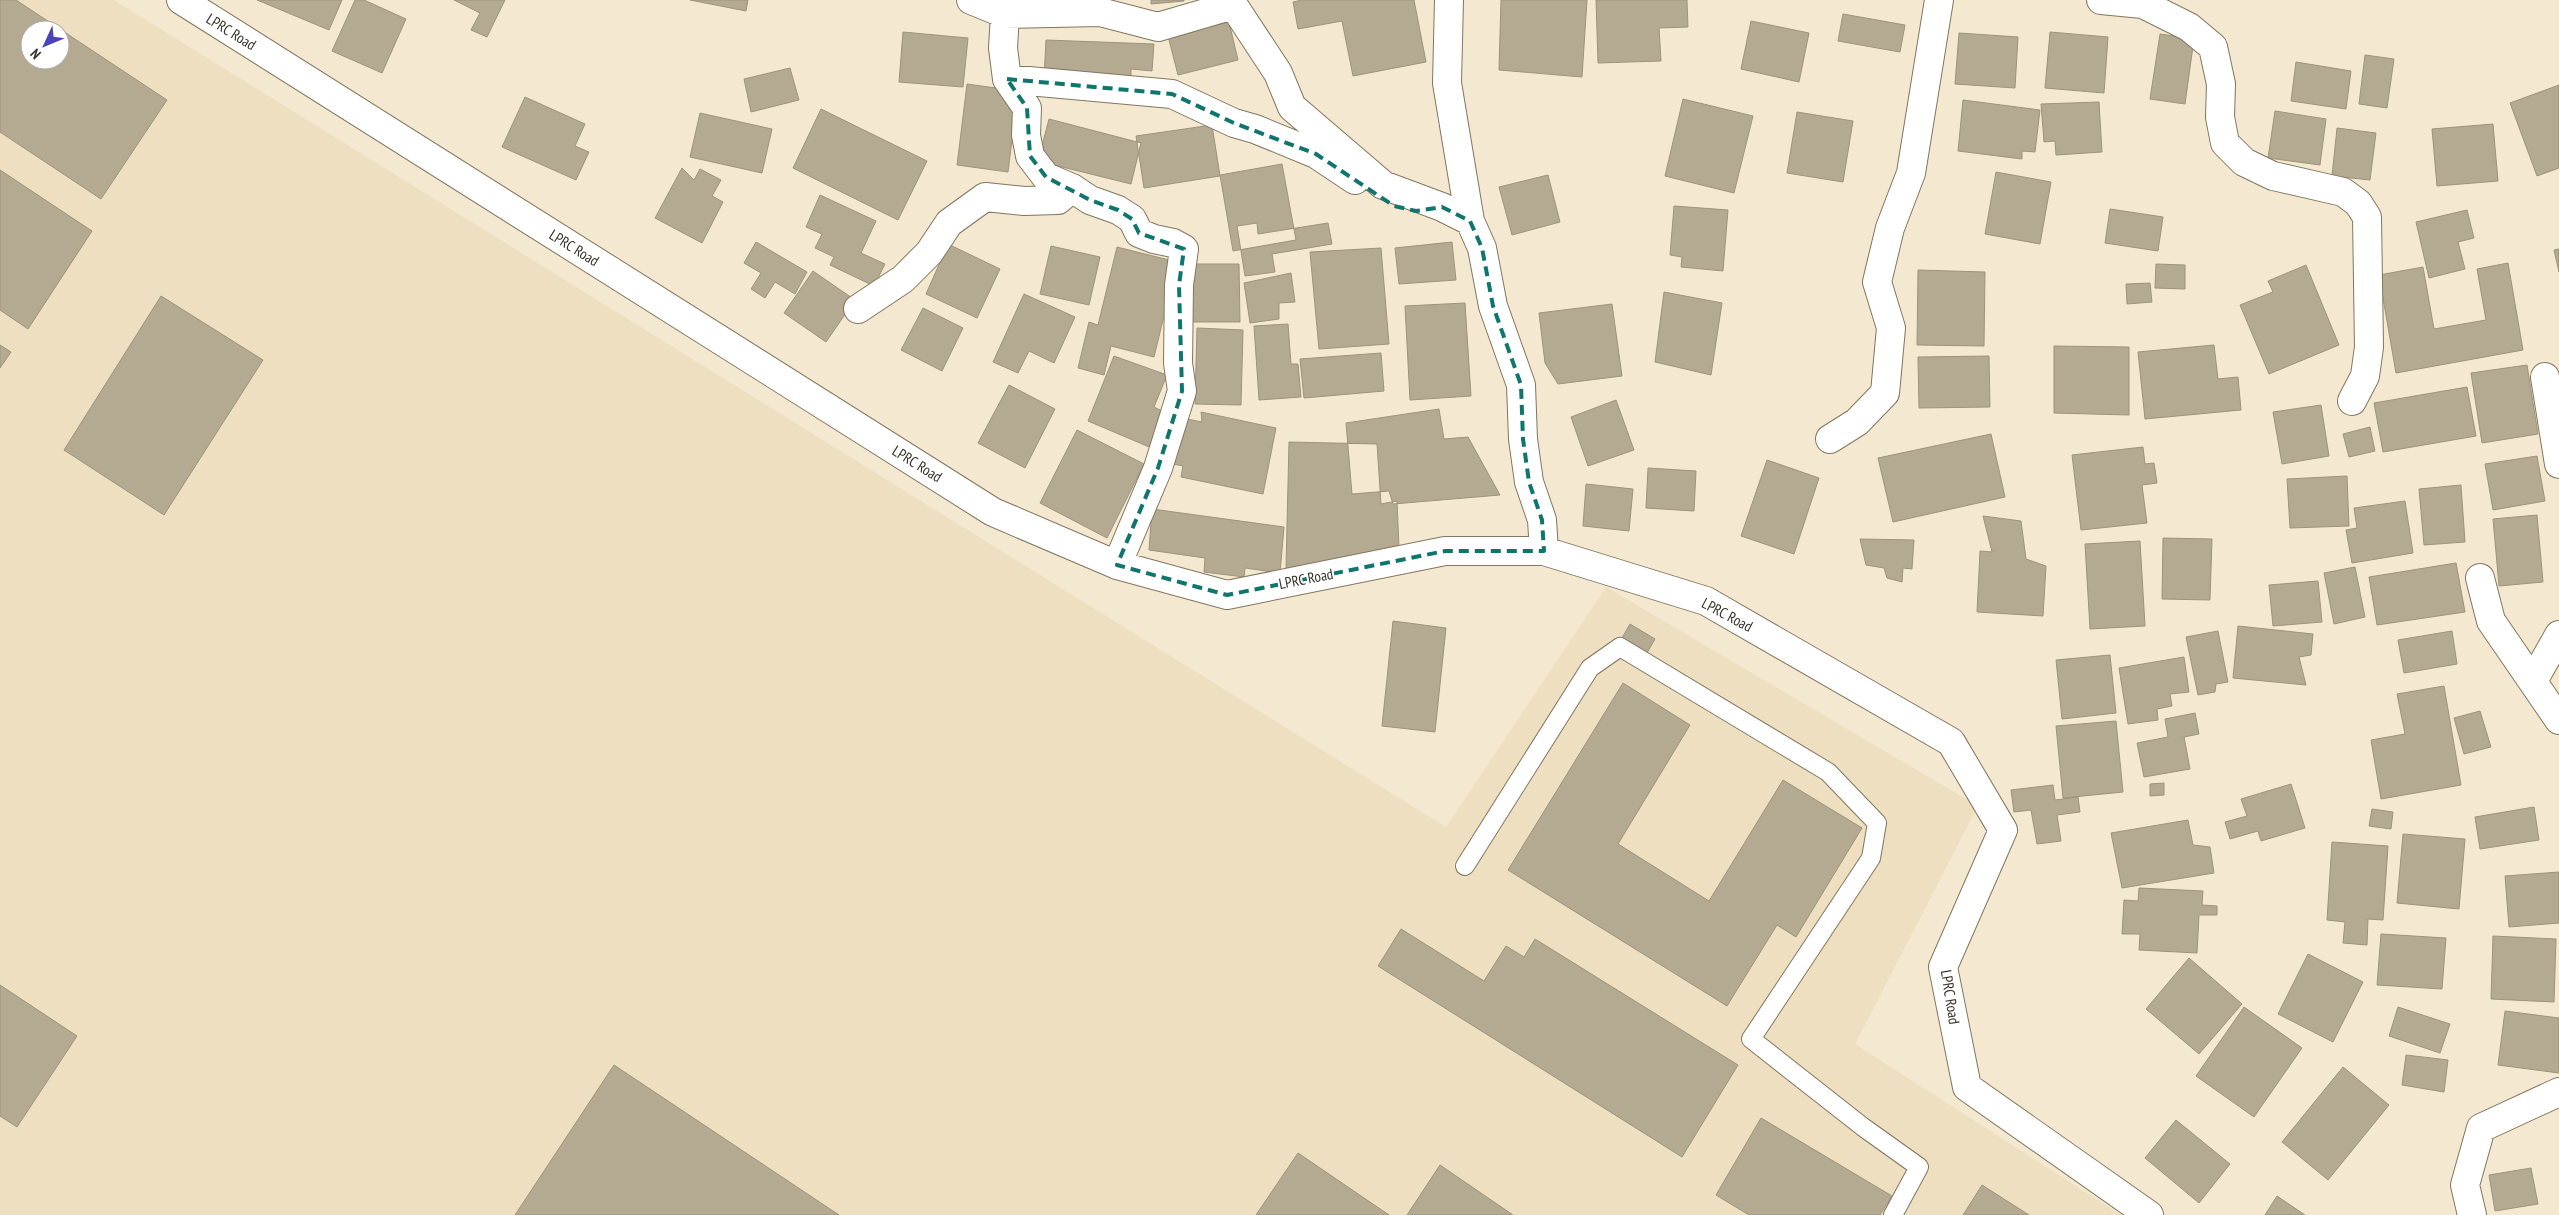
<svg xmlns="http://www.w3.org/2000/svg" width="2559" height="1215" font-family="'PT Sans Narrow',sans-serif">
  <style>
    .built { fill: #eddfbf; fill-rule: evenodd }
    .building { fill: #b4a991; stroke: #9d937c; fill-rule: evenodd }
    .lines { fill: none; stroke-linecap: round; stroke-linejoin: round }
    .service-casing { stroke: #817660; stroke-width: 20 }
    .minor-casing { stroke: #817660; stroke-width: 30 }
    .service { stroke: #fff; stroke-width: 18 }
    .minor { stroke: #fff; stroke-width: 28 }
    .marked { fill: none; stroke: #0f766e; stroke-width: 4; stroke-dasharray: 10 6; stroke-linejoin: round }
    .labels { text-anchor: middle; stroke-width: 4; stroke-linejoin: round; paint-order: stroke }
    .street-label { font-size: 15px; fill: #373329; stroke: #fff }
  </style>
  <rect width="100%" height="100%" fill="#f4e9d0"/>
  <path class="built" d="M0 0H114L1446 827 1606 587 1978 806 1855 1044 2121 1215H0ZM30 30H60V60H30Z"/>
  <path class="building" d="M0 0H16L167 100 101 199 0 132ZM30 30H60V60H30Z
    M257 0H342L329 30Z
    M355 0H364L406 19 382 73 332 51Z
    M454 0H505L487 37 471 30 480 13Z
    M690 0H748L746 11Z
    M1151 0H1184V1L1151 4Z
    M1302 0H1414L1426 62 1353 76 1342 21 1298 29 1293 2Z
    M1501 0H1587L1582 77 1499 70Z
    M1596 0H1687L1688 27 1659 28 1661 61 1598 63Z
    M1843 14 1905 25 1900 52 1838 41Z
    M1751 21 1809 33 1799 82 1741 69Z
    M1229 22 1238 60 1178 75 1168 36Z
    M903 32 968 38 963 87 899 82Z
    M2050 32 2108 37 2104 93 2045 88Z
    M1959 33 2018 37 2015 88 1955 84Z
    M2160 34 2194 39 2185 104 2150 99Z
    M1046 40 1154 44 1152 71 1131 69V82L1044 78Z
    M2365 55 2394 59 2387 108 2359 104Z
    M2296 62 2351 71 2346 109 2291 101Z
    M790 68 799 100 751 112 744 79Z
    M967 84 1018 91 1008 172 957 165Z
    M2559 85V168L2537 176 2510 103Z
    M525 97 585 124 575 146 589 152 576 180 502 147Z
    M1683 99 1753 116 1734 193 1665 176Z
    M1963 100 2040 110 2035 152 2022 151V159L1958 151Z
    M2099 102 2102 152 2056 155 2055 141 2044 142 2041 104Z
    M821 109 927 161 898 220 793 168Z
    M2275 111 2326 119 2320 165 2268 158Z
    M1797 112 1853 121 1843 182 1787 173Z
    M700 113 772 129 762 173 690 157Z
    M1049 119 1141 143 1131 184 1038 161Z
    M2493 124 2498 181 2437 186 2432 129Z
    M1212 125 1220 176 1144 188 1136 136Z
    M2337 128 2376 133 2370 180 2332 176Z
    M1282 164 1296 240 1233 251 1220 175Z
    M682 168 694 180 700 169 721 180 712 196 723 202 702 243 655 218Z
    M0 170 92 231 28 329 0 310Z
    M1996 172 2051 182 2040 244 1985 234Z
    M1548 175 1560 222 1512 235 1499 187Z
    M820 195 876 221 861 253 885 264 874 286 830 265 834 257 815 248 822 234 806 227Z
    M1674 206 1728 210 1723 271 1681 267 1682 257 1670 255Z
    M2110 209 2163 217 2158 251 2105 243Z
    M2467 210 2474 238 2458 242 2465 269 2429 278 2416 222Z
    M1257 223 1258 234 1328 223 1332 244 1272 254 1275 272 1245 276 1237 226Z
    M756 242 807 272 795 294 775 282 765 298 751 289 761 273 744 263Z
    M1452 242 1456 280 1399 284 1395 248Z
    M948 244 1000 269 977 318 926 294Z
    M1051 246 1100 257 1089 305 1040 294Z
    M1117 247 1177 262 1154 357 1111 346 1104 375 1078 368 1089 322 1098 325Z
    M1381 248 1389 344 1319 349 1310 252Z
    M2559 249V272L2554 250Z
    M2508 263 2523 350 2396 373 2379 275 2423 267 2434 329 2486 320 2477 269Z
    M1187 264H1239L1240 322H1188Z
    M2156 264 2185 265V289L2155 288Z
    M2306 265 2339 345 2269 374 2240 305 2273 292 2268 281Z
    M1918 270 1985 272 1984 346 1917 345Z
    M813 271 855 300 826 342 784 313Z
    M1291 273 1295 302 1279 303V319L1250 323 1244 283Z
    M2150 283 2152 302 2127 304 2126 284Z
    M1664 292 1722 303 1711 375 1655 362Z
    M1024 294 1075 317 1054 363 1029 351 1018 373 993 362Z
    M161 296 263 360 164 515 64 450Z
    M1465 303 1471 396 1410 400 1405 306Z
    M1612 304 1622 376 1558 384 1545 363 1539 313Z
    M923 308 963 328 942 371 901 350Z
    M1288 324 1291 364H1298L1301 397 1259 400 1254 326Z
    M1197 328 1243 330 1241 405 1195 404Z
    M0 345 11 352 0 368Z
    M2214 345 2218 379 2238 377 2241 410 2145 419 2138 352Z
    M2054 346 2129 347V415L2054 413Z
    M1381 353 1384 391 1304 398 1300 359Z
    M1114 356 1167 375 1154 407 1166 413 1154 449 1088 421Z
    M1989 356 1990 407 1919 408 1918 357Z
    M2527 365 2538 434 2482 443 2471 373Z
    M1009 385 1055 409 1025 468 978 443Z
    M2467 387 2476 436 2383 452 2374 403Z
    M1616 400 1634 450 1588 466 1571 417Z
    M2321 405 2329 456 2282 464 2273 412Z
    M1439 409 1444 439 1468 437 1500 495 1393 504 1389 491 1352 494 1346 423Z
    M1201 412 1276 428 1263 494 1181 477 1183 466 1173 464 1182 418 1202 422Z
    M2370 427 2375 451 2349 457 2343 434Z
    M1077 430 1144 464 1107 538 1040 503Z
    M1991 434 2005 497 1893 522 1878 458Z
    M1289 442 1377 444 1381 504 1397 501 1400 571 1286 568Z
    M2143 447 2145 464 2154 463 2157 483 2142 485 2147 523 2081 530 2072 455Z
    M2537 456 2545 501 2493 510 2485 464Z
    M1767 460 1819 478 1794 554 1741 536Z
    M1648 468 1696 471 1694 511 1646 508Z
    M2347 476 2349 526 2290 528 2287 479Z
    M1586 484 1633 489 1629 531 1583 526Z
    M2461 485 2465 542 2424 545 2419 489Z
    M2405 501 2413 553 2352 563 2346 530 2357 528 2354 508Z
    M1152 509 1284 527 1280 573 1245 568 1244 577 1204 572 1205 558 1149 550Z
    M2537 515 2543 582 2499 586 2493 519Z
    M1983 516 2021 521 2026 559 2046 566 2043 616 1977 612 1980 551 1992 552Z
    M2163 538 2212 539 2210 600 2162 599Z
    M1860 539 1914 540 1912 569 1903 568 1902 582 1887 578 1884 568 1866 565Z
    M2140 541 2145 626 2090 629 2085 544Z
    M2456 563 2465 612 2377 625 2369 577Z
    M2355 567 2365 617 2334 624 2324 573Z
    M2318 581 2322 622 2273 626 2269 585Z
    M1393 621 1446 628 1435 732 1382 726Z
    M1630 624 1655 639 1644 658 1619 643Z
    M2238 626 2313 634 2311 655 2299 657 2306 685 2233 678Z
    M2218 631 2228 682 2216 684 2215 692 2198 695 2186 637Z
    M2452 631 2457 664 2404 673 2398 640Z
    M2110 655 2116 713 2062 719 2056 660Z
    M2184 657 2189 692 2170 694 2172 706 2157 709 2158 720 2128 724 2119 668Z
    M1623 683 1690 725 1618 844 1709 901 1783 780 1862 828 1796 937 1777 925 1727 1006 1508 870Z
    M2444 686 2461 785 2381 799 2371 740 2405 734 2397 694Z
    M2480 711 2491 747 2464 754 2454 718Z
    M2195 713 2199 734 2184 737 2190 769 2144 777 2137 743 2168 737 2165 719Z
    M2116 721 2123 792 2063 798 2056 726Z
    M2164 783V795L2150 796V784Z
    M2291 784 2305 828 2261 841 2258 831 2230 839 2225 822 2247 816 2241 799Z
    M2053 785 2055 800 2078 797 2080 812 2057 815 2061 841 2037 844 2031 810 2014 812 2011 790Z
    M2534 807 2539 840 2480 849 2475 817Z
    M2372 809 2393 812 2391 829 2369 826Z
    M2188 820 2193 845 2210 847 2214 873 2122 888 2111 833Z
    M2403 834 2465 839 2459 909 2397 903Z
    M2332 842 2388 846 2383 920 2368 919 2367 945 2343 943 2345 922 2327 920Z
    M2559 872V923L2509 927 2505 876Z
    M2139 888 2203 891 2202 905 2217 906V915H2199L2197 953 2139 950 2140 934H2122L2124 900 2138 901Z
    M1401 929 1484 981 1506 946 1524 957 1535 939 1738 1065 1682 1157 1378 966Z
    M2381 934 2446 938 2442 989 2377 985Z
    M2493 936 2556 939 2554 1002 2491 999Z
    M2308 954 2363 982 2333 1042 2278 1014Z
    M2189 958 2242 1004 2199 1054 2146 1009Z
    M0 985 77 1036 17 1127 0 1116Z
    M2244 1007 2302 1048 2254 1117 2196 1076Z
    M2398 1007 2450 1024 2440 1053 2389 1036Z
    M2505 1011 2559 1018V1073L2498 1065Z
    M2406 1055 2448 1060 2444 1092 2402 1085Z
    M614 1065 839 1215H515Z
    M2343 1067 2389 1105 2328 1180 2282 1142Z
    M1761 1118 1892 1196 1880 1215H1749L1716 1195Z
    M2176 1120 2230 1164 2199 1203 2145 1158Z
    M1298 1153 1389 1215H1256Z
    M1440 1165 1513 1215H1407Z
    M2531 1168 2538 1204 2495 1211 2489 1175Z
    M1982 1185 2029 1215H1963Z
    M2277 1196 2305 1215H2265Z"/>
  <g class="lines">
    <defs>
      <path id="service" d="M1465 866 1590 668 1620 647 1828 772 1877 823 1871 858 1751 1039 1863 1127 1919 1167 1893 1215"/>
      <path id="minor" d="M181 0 993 512 1117 565 1227 595 1445 551H1544L1706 601 1951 742 2003 830 1943 967 1967 1087 2149 1215
        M971 0 1005 14 1100 12 1158 27 1233 5
        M1230 0 1278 73 1292 107 1383 185 1442 207 1470 221 1482 248 1493 306 1521 385 1523 439 1529 482 1542 520 1544 551
        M1449 0 1447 83 1470 221
        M2101 0 2143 4 2189 27 2213 47 2221 84 2220 117 2225 143 2244 162 2273 176 2343 192 2358 203 2367 217 2369 347 2365 376 2352 401
        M1005 14 1003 48 1007 79 1027 108 1026 135 1030 156 1046 177 1072 188 1090 200 1118 210 1132 219 1139 233 1154 239 1173 243 1184 249 1179 285 1178 363 1182 391 1158 468 1117 565
        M1007 79 1172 94 1234 123 1255 129 1316 154 1355 180
        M858 309 903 279 929 253 949 223 985 197 1024 201 1058 200 1072 188
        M2545 377 2559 464
        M1830 439 1857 422 1885 393 1891 328 1877 282 1890 228 1911 173 1939 0
        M2480 578 2491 621 2559 720
        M2533 681 2559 635
        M2472 1215 2465 1185 2481 1128 2559 1092"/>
    </defs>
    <use href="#service" class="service-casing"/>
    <use href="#minor" class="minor-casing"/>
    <use href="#service" class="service"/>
    <use href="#minor" class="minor"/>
  </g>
  <path class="marked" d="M1007 79 1172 94 1234 123 1316 154 1394 206 1416 211 1442 207 1470 221 1482 248 1493 306 1521 385 1523 439 1529 482 1542 520 1544 551H1445L1227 595 1117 565 1158 468 1182 391 1179 285 1184 249 1139 233 1132 219 1118 210 1090 200 1046 177 1030 156 1027 108Z"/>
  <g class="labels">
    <g class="street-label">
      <text transform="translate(231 32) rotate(32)" y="5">LPRC Road</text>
      <text transform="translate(574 248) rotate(32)" y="5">LPRC Road</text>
      <text transform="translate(917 464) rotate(32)" y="5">LPRC Road</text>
      <text transform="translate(1306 579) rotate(-11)" y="5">LPRC Road</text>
      <text transform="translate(1727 615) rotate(28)" y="5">LPRC Road</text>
      <text transform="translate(1950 997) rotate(81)" y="5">LPRC Road</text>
    </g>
  </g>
  <g transform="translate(45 45) rotate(226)"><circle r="24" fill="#ffffff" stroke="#afada9"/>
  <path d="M0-4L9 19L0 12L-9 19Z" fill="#4a43ba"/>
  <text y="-8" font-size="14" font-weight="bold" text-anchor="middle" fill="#373329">N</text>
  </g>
</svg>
